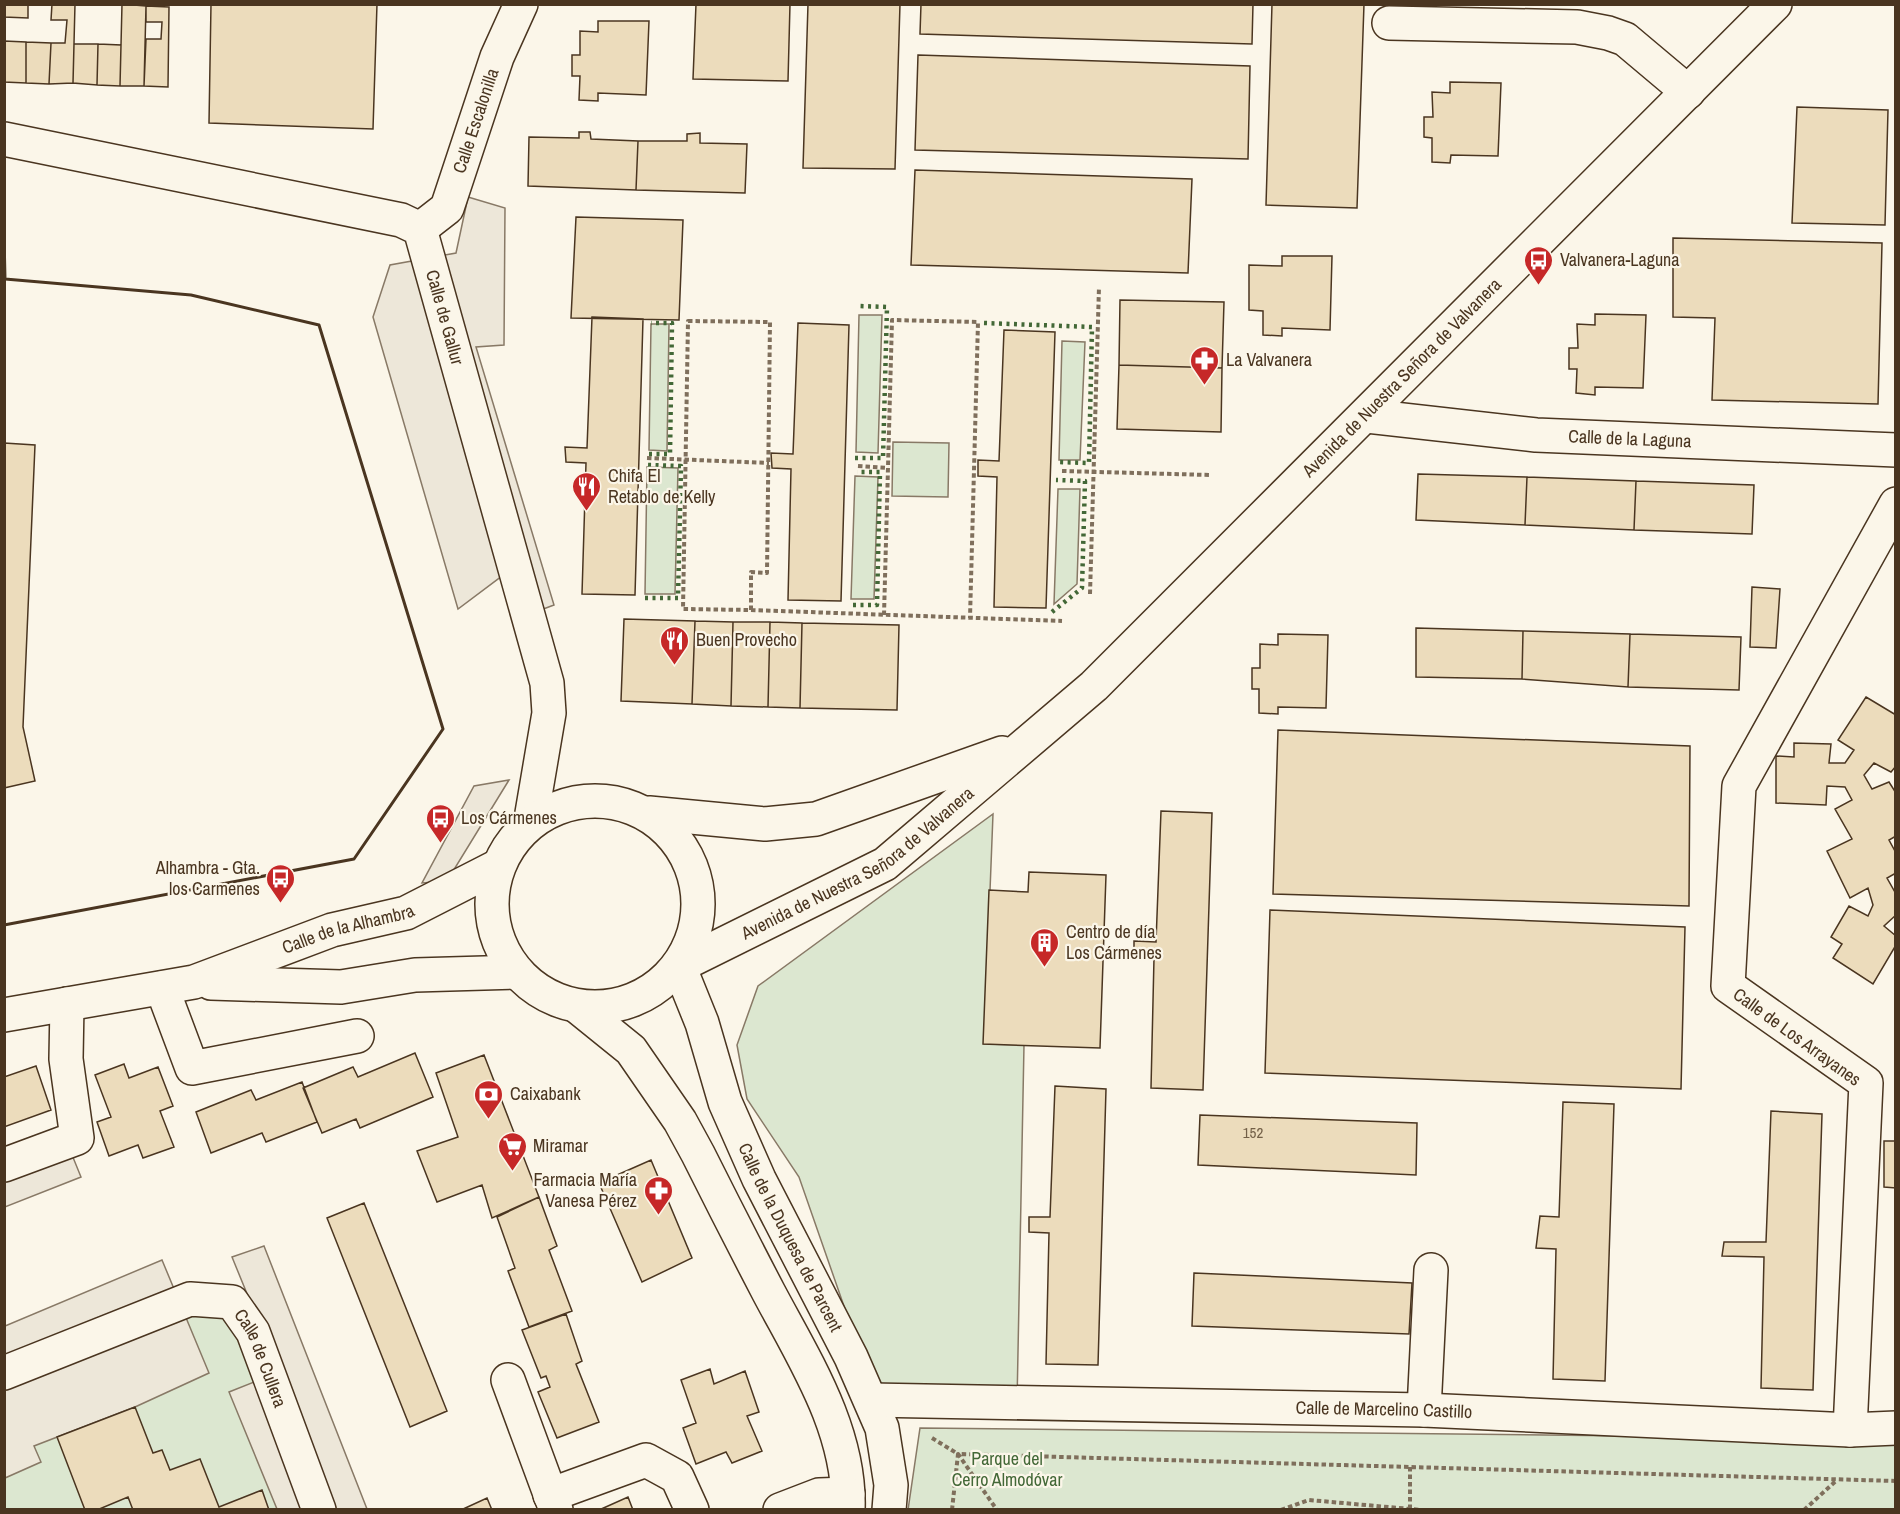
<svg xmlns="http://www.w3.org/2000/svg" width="1900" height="1514" font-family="'Archivo Narrow',sans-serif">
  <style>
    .green { fill: #dce7d0; stroke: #887966; stroke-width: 1.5 }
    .parking { fill: #ede7d9; stroke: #887966; stroke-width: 1.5 }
    .building { fill: #ecdcbc; stroke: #4a3520; stroke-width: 1.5 }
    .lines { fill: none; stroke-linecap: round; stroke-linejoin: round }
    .minor-casing { stroke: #4a3520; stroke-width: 36 }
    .major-casing { stroke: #4a3520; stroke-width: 36 }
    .path { stroke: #7f6f5c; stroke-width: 4; stroke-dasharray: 4.5 3; stroke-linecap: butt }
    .minor { stroke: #fbf6e9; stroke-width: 33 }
    .major { stroke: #fbf6e9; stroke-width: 33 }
    .hedge { stroke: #436837; stroke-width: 4.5; stroke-dasharray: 3 4.5; stroke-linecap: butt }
    .wall { stroke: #4a3520; stroke-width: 3 }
    .labels { text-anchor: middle; stroke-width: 4.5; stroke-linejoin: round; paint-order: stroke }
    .number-label { font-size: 15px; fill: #725f47 }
    .street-label { font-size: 18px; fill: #4a3520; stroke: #fbf6e9 }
    .poi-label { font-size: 18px; fill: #4a3520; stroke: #fbf6e9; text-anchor: start }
    .park-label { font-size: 18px; fill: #436837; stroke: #fbf6e9 }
  </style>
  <rect width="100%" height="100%" fill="#fbf6e9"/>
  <path class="green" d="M859 315H882L878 453 856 452Z
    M651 324H669L667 451 649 450Z
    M1062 341 1085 342 1080 460H1059Z
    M893 442 949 443 948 497 892 496Z
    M647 467 678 468 675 594H645Z
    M855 476 878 477 874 599H851Z
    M1058 489H1080L1077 584 1054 604Z
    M993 814 984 1044 1024 1045 1017 1403 877 1401 799 1177 747 1099 737 1045 758 986Z
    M232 1302 319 1510H5V1373Z
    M920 1428 1895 1439V1509L908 1510Z"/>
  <path class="parking" d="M468 197 505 208 504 345 476 347 554 605 538 611 522 561 458 609 373 317 390 265 456 253Z
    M509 780 447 881 422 883 474 786Z
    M70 1150 81 1177 5 1207V1176Z
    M264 1246 367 1509H277L229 1392 279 1372 232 1257Z
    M162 1260 209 1373 135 1407 34 1446 41 1462 5 1478V1326Z"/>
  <path class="building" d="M28 4V18L4 17 5 4Z
    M52 4H75L73 83 49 84 51 43H65L67 20H51Z
    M122 4 146 6 144 86H120Z
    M211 4H377L373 129 209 123Z
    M696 4H790L788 81 693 79Z
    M808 4H900L895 169 803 168Z
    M921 4H1253L1252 44 920 34Z
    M1272 4H1364L1357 208 1266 205Z
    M146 6 169 7 168 87 144 86 146 39H161L162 22H146Z
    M598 21H649L646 95 598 93V101L579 100 580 76H572V55H580V31L598 32Z
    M4 41 26 42V83L4 82Z
    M26 42 51 43 49 84 26 83Z
    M74 44H98L97 85 73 83Z
    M98 44 121 45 120 86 97 85Z
    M918 55 1250 66 1248 159 915 150Z
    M1450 82 1501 83 1498 156 1451 155 1450 163 1432 162V138L1424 137V117H1433L1432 92 1450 93Z
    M1797 107 1888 110 1885 225 1792 223Z
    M579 132H590L591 139 638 141 636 190 528 186 529 137 579 138Z
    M700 133V143L747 144 745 193 636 190 638 141H687V134Z
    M915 170 1192 179 1188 273 911 265Z
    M576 217 683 220 679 320 571 318Z
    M1673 238 1882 243 1878 404 1712 400 1715 318 1673 317Z
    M1282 256H1332L1330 330 1282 328V336L1263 335V311L1249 310V265L1282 266Z
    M1120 300 1224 302 1222 368 1119 365Z
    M1595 314 1646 315 1643 388 1595 387V395L1576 393 1577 369H1569V348H1578L1577 324 1595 325Z
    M592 317 643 319 635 595 582 594 586 463 566 462 565 447 587 448Z
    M798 323 849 325 841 601 788 600 791 469 772 468 771 453 793 454Z
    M1004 330 1055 332 1046 608 994 607 997 477 978 476V460L999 461Z
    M1119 365 1222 368 1221 432 1117 429Z
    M4 443 35 445 23 727 35 781 4 788Z
    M1418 474 1527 477 1525 525 1416 520Z
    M1527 477 1636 481 1634 530 1525 525Z
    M1636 481 1754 485 1752 534 1634 530Z
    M1752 587 1780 589 1776 648 1750 647Z
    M624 619 695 621 692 704 621 701Z
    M695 621 733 622 731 706 692 704Z
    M733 622H770L768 707 731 706Z
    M770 622 802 623 800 708 768 707Z
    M802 623 899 625 897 710 800 708Z
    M1416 628 1523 631 1522 679 1416 677Z
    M1523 631 1630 634 1628 687 1522 679Z
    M1278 634 1328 635 1326 708 1278 707V714L1259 713V689H1252V668H1260V644L1278 645Z
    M1630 634 1741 637 1739 690 1628 687Z
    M1866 697 1896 715V766L1891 772 1874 763 1864 775 1872 789 1889 782 1896 793V836L1889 840 1896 853V873L1887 878 1896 894V915L1884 926 1896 936V945L1873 984 1833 958 1842 944 1831 937 1849 906 1868 916 1873 905 1868 888 1850 898 1827 851 1852 839 1835 809 1852 800 1845 787 1827 786 1826 805 1776 803V756L1794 757V743L1831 744 1829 763H1845L1854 750 1838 740Z
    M1278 730 1690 746 1689 906 1273 894Z
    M1161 811 1212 813 1203 1090 1151 1088 1154 958 1134 956V941L1156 942Z
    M1029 872 1106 875 1100 1048 983 1044 989 890 1028 892Z
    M1270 910 1685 927 1681 1089 1265 1073Z
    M415 1053 433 1097 360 1128 356 1119 322 1133 303 1088 353 1067 358 1077Z
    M484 1055 539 1197 492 1218 482 1185 437 1202 417 1151 458 1137 436 1073Z
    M124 1064 129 1078 158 1067 173 1106 160 1111 174 1147 143 1158 138 1145 109 1156 97 1122 111 1117 95 1075Z
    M36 1066 51 1110 4 1127V1077Z
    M302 1082 317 1122 266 1142 262 1133 211 1153 196 1112 251 1090 256 1100Z
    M1055 1086 1106 1089 1098 1365 1046 1364 1049 1233 1029 1232V1217H1050Z
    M1563 1102 1614 1104 1605 1381 1553 1379 1556 1249 1536 1248 1540 1216 1559 1217Z
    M1771 1111 1822 1114 1813 1390 1761 1388 1764 1257 1722 1256 1724 1242H1766Z
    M1200 1115 1417 1123 1416 1175 1198 1165Z
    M1884 1141H1896V1188L1884 1187Z
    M651 1160 692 1258 642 1282 599 1183Z
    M539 1197 557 1246 549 1250 572 1311 529 1327 508 1271 515 1268 497 1217Z
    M364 1203 447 1411 410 1427 327 1218Z
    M1194 1273 1412 1283 1409 1334 1192 1326Z
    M566 1314 582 1361 576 1364 599 1422 557 1438 538 1392 550 1387 546 1376 541 1378 522 1330Z
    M710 1369 714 1384 745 1371 759 1412 747 1416 762 1451 732 1463 726 1452 696 1464 683 1428 696 1423 681 1380Z
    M135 1407 153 1453 162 1450 170 1470 200 1459 219 1507 262 1490 269 1510H133L128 1497 97 1510H85L57 1437Z
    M628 1497 633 1510H599Z
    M487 1498 492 1510H461Z"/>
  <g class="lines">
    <defs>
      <g id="minor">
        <path d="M1389 23 1577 27 1608 33 1625 39 1688 92"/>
        <path id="s1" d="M4 139 401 220 420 229 547 683 549 713 531 819"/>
        <path id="s2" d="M420 229 447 208 497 57 521 4"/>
        <path id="s3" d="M1367 416 1536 435 1896 450"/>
        <path id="s4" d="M679 966 702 1023 725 1102 759 1179 851 1357 882 1428 891 1485 889 1510"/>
        <path d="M162 988 192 1068 357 1036"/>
        <path d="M579 1008 631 1050 680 1121 698 1154C721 1200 745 1247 769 1293 804 1359 851 1431 848 1510"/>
        <path d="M4 1165 77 1138 66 1059 67 1004"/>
        <path id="s5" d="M4 1373 190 1299 232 1302 253 1332 319 1510"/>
        <path d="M508 1380 556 1510"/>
        <path id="s6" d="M871 1400 1424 1410 1850 1430 1896 1428"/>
        <path d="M1424 1410 1431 1270"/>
        <path d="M1850 1430 1866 1083 1728 986 1739 786 1896 504"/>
        <path d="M550 1495 646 1460 677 1477 692 1510"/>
        <path d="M780 1510 819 1495 848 1494"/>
      </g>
      <g id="major">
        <circle cx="595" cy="904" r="103"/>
        <path d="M649 813 765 824 816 819 1002 753"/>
        <path id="s7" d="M679 966 885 864 1094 686 1775 4"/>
        <path d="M211 983 341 987 415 975 515 972"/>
        <path id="s8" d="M4 1015 194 982 332 930 406 913 496 867"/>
      </g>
    </defs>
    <use href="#minor" class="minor-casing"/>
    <use href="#major" class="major-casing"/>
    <path class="path" d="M688 321 770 322 767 573 751 572V610L683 609Z
      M647 458 769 463
      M858 466 888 468
      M1062 471 1210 475
      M1090 594 1099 287
      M751 610 1062 621
      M884 615 892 320 978 322 970 618
      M932 1438 958 1454 997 1510
      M1410 1467V1509
      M952 1510 958 1454 1896 1481
      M1281 1510 1309 1500 1422 1510
      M1804 1510 1837 1480"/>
    <use href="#minor" class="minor"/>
    <use href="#major" class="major"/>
    <path class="hedge" d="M984 323 1092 327 1089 463 1057 462
      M649 454H670L672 323H651
      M855 458H883L887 307 860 306
      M645 598H678L681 466 647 465
      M853 605H877L880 472H857
      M1052 612 1082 588 1085 481 1056 480"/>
    <path class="wall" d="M4 235 5 279 191 295 319 325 443 729 354 859 4 925"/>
  </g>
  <defs>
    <symbol id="bus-pin" viewBox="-11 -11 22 30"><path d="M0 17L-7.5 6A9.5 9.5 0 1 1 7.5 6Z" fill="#c62828" stroke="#fbf6e9"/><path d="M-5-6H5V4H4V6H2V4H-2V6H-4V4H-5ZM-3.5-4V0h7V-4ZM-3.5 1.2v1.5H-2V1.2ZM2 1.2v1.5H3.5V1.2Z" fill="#fff"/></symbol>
    <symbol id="pharmacy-pin" viewBox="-11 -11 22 30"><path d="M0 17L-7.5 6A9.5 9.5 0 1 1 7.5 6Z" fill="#c62828" stroke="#fbf6e9"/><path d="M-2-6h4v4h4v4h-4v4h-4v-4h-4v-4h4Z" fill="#fff"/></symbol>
    <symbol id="restaurant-pin" viewBox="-11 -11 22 30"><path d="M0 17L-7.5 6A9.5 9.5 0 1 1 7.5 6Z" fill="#c62828" stroke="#fbf6e9"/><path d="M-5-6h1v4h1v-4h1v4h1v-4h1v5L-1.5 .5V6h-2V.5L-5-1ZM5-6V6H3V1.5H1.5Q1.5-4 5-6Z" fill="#fff"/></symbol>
    <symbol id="building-pin" viewBox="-11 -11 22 30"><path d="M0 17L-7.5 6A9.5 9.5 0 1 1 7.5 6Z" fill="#c62828" stroke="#fbf6e9"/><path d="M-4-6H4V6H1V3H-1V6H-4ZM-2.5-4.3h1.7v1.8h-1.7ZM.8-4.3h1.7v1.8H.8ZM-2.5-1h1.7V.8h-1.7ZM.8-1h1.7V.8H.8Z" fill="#fff"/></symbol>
    <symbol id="bank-pin" viewBox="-11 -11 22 30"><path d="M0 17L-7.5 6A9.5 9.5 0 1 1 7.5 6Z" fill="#c62828" stroke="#fbf6e9"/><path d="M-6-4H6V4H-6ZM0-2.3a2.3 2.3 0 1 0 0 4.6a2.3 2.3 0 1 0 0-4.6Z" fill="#fff"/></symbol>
    <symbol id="supermarket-pin" viewBox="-11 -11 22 30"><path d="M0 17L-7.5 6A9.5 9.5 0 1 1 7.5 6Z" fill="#c62828" stroke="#fbf6e9"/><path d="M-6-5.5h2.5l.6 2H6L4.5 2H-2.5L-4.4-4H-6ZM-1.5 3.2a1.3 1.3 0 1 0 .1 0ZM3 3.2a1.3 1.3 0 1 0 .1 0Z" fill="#fff"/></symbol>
  </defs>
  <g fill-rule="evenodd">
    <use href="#bus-pin" x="1522" y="244" width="33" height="45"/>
    <use href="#pharmacy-pin" x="1188" y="344" width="33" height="45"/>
    <use href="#restaurant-pin" x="570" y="470" width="33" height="45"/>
    <use href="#restaurant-pin" x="658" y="624" width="33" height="45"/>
    <use href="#bus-pin" x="424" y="802" width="33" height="45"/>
    <use href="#bus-pin" x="264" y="862" width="33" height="45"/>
    <use href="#building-pin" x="1028" y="926" width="33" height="45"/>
    <use href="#bank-pin" x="472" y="1078" width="33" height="45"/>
    <use href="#supermarket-pin" x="496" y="1130" width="33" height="45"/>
    <use href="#pharmacy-pin" x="642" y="1174" width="33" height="45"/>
  </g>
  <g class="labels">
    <g class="number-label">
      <text x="1253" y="1138">152</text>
    </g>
    <g class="street-label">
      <text dy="6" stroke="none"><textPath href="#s2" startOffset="126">Calle Escalonilla</textPath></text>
      <text dy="6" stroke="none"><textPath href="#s1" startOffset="518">Calle de Gallur</textPath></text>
      <text dy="6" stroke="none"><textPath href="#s7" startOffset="940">Avenida de Nuestra Señora de Valvanera</textPath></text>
      <text dy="6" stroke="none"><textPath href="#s3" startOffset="264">Calle de la Laguna</textPath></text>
      <text dy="6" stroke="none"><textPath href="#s7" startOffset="207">Avenida de Nuestra Señora de Valvanera</textPath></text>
      <text dy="6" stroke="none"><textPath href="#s8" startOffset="356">Calle de la Alhambra</textPath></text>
      <text transform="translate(1797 1037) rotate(36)" y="6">Calle de Los Arrayanes</text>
      <text dy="6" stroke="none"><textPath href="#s4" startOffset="294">Calle de la Duquesa de Parcent</textPath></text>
      <text dy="6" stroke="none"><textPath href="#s5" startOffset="306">Calle de Cullera</textPath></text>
      <text dy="6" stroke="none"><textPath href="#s6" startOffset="513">Calle de Marcelino Castillo</textPath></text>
    </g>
    <g class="poi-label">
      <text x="1560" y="266">Valvanera-Laguna</text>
      <text x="1226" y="366">La Valvanera</text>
      <text x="608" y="482">Chifa El<tspan x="608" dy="21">Retablo de Kelly</tspan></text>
      <text x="696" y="646">Buen Provecho</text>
      <text x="461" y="824">Los Cármenes</text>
      <text x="260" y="874" text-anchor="end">Alhambra - Gta.<tspan x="260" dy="21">los Carmenes</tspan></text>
      <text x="1066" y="938">Centro de día<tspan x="1066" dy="21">Los Cármenes</tspan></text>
      <text x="510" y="1100">Caixabank</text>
      <text x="533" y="1152">Miramar</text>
      <text x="637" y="1186" text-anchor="end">Farmacia María<tspan x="637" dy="21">Vanesa Pérez</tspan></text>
    </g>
    <g class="park-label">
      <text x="1007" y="1465">Parque del<tspan x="1007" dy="21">Cerro Almodóvar</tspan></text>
    </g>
  </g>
  <rect width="1900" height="1514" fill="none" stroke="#4a3520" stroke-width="12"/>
</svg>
